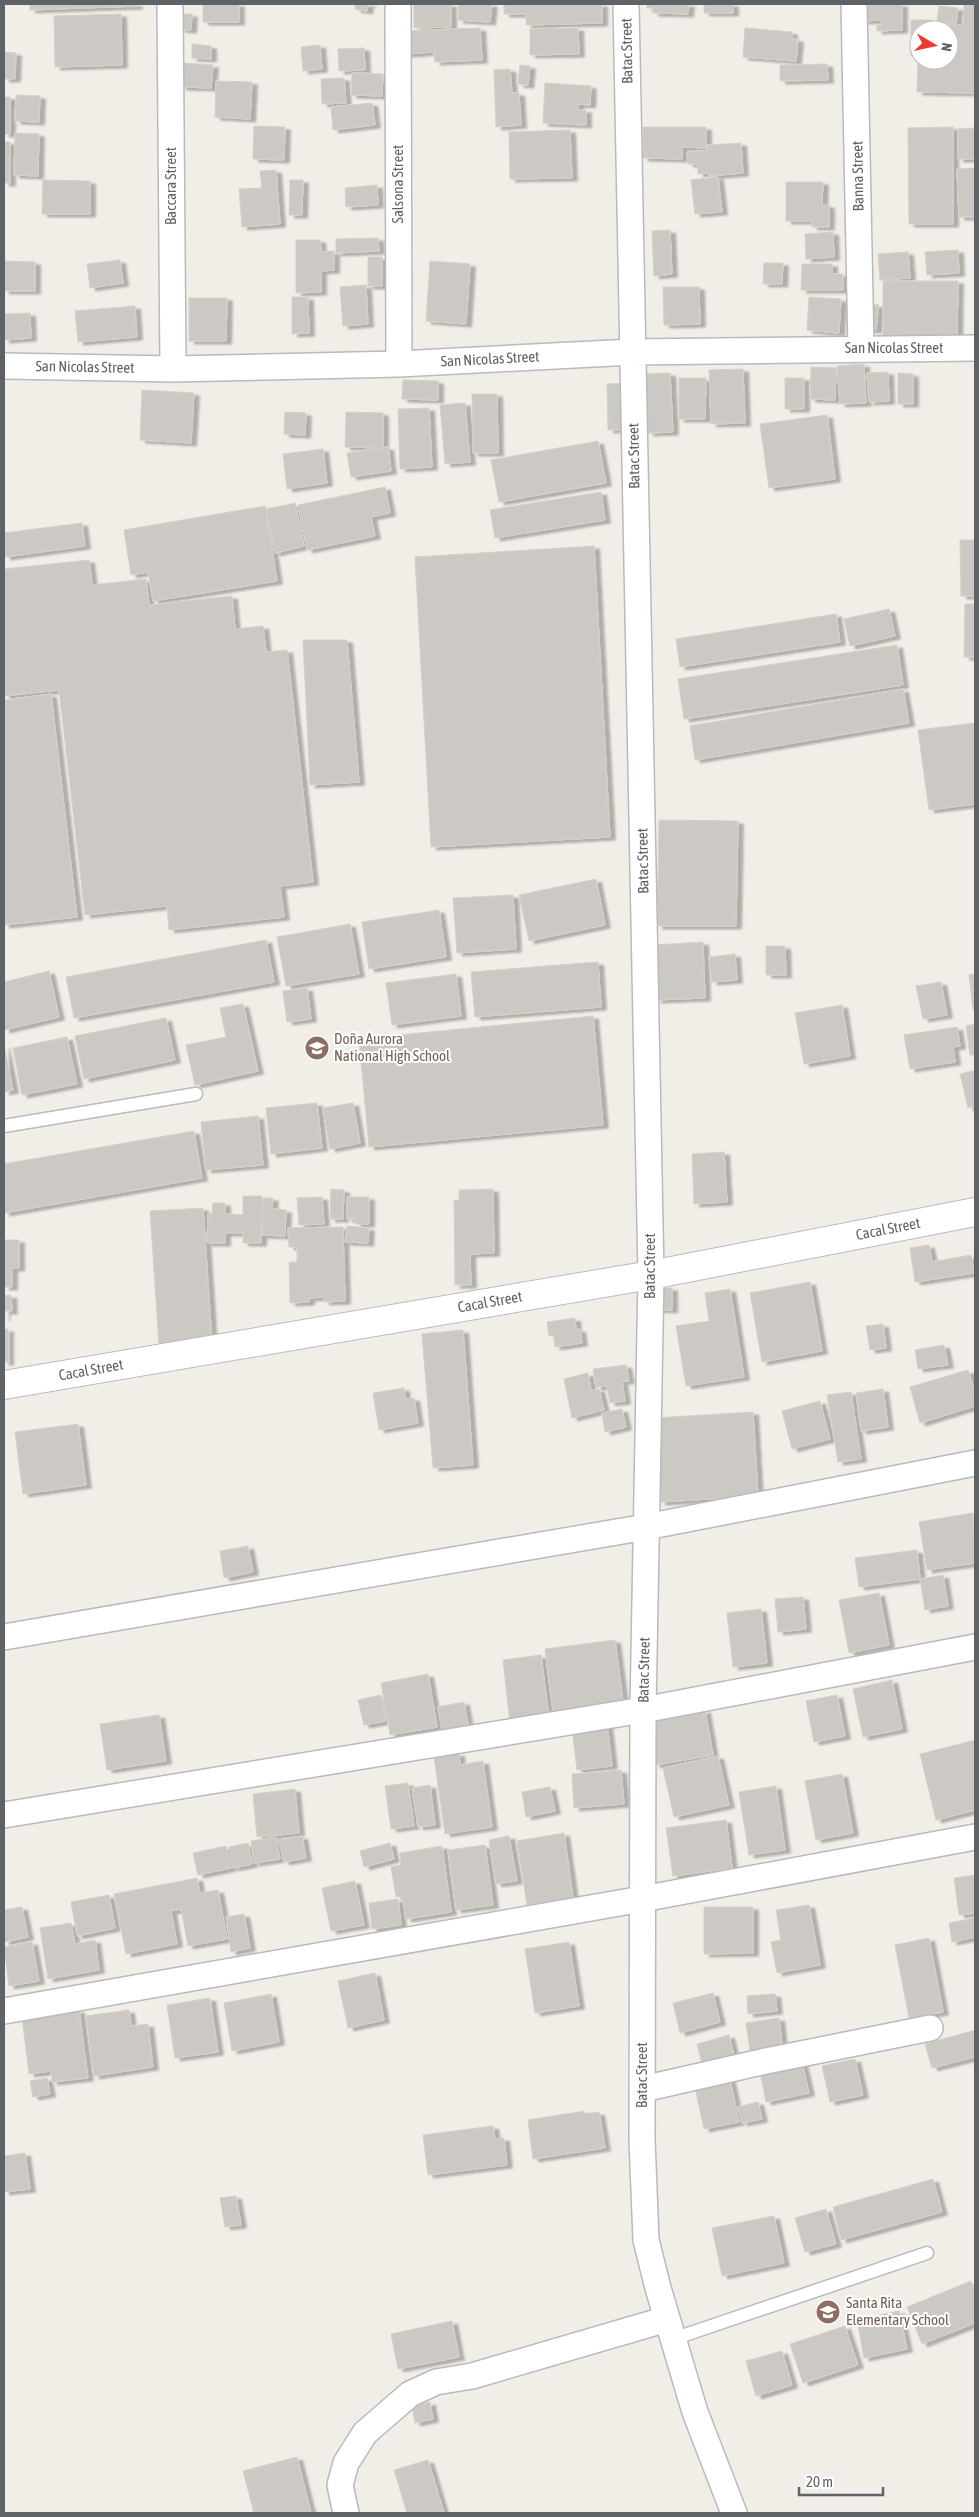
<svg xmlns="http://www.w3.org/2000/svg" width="979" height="2517" font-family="'Asap Condensed',sans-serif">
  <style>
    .building { fill: #ccc9c4; stroke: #d6d0c5; filter: url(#shadow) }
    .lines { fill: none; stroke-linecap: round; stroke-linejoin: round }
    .lane-casing { stroke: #b7babe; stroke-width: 15 }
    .street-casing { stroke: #b7babe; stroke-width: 28 }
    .secondary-casing { stroke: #b8bcc1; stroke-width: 30 }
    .lane { stroke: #fff; stroke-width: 12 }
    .street { stroke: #fff; stroke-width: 25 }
    .secondary { stroke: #fff; stroke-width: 28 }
    .labels { text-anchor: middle; stroke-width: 4; stroke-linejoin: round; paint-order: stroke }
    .street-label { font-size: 15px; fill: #5e6367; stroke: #fff }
    .education-label { font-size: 15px; fill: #785e54; stroke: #fff; text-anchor: start }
  </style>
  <defs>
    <filter id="shadow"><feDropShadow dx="5.5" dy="3" stdDeviation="1" flood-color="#0004"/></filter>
  </defs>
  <rect width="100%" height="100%" fill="#f1eee7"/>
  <path class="building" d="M30 4H137V6L30 10Z
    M203 4H239V22H203Z
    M355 4H371H368L367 11 355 9Z
    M414 4H451V27L414 28Z
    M459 4H492L490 22 458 20Z
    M504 4H602V23L526 25V14H504Z
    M647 4H689L688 14 653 13V8H647Z
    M704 4H733V13H704Z
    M902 4V30L877 31V25H882V20L863 21V5Z
    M964 4 975 5V93L917 92 918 60H949V30H936V24L963 25Z
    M939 6 958 8 956 24 937 22Z
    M121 14 122 65 55 67 54 16Z
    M181 14H192L191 30 180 29Z
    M911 20H932V30H919V55L911 56Z
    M480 28 482 60 435 62 434 52 406 54 405 31Z
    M578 28 579 54 530 55V29Z
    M745 28 792 32V39H798L796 61 743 57Z
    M192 44 211 46V59L192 58Z
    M320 45 322 69 303 71 301 47Z
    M364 48 365 70 339 71 338 49Z
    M4 52 16 53 15 79H4Z
    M182 63 213 65 211 88 181 87Z
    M827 64 828 80 780 81V65Z
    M520 65 530 66 528 85 518 84Z
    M510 69 512 93H519L521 125 496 127 494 70Z
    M352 73 383 74 382 96 351 95Z
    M344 78 346 103 322 104 321 79Z
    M216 81 252 82 250 119 215 117Z
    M545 83 591 86 590 105 578 104V110H586V125L543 123Z
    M16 95 40 96 39 122 15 121Z
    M4 97H10V134H4Z
    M372 103 375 125 333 130 331 107Z
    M254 126 285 127 284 160 253 159Z
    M643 127H706V148L682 147V159L643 158Z
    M953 127V224H909L908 128Z
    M975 128V159H958V129Z
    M570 130 572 178 510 179 509 132Z
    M15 133 39 134 38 176 14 175Z
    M4 142H10V183H4Z
    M741 143 743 173 709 176 708 173 698 174V164H688L687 152 707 151V145Z
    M975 168V217H959L957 169Z
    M276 170 280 224 242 227 239 189 262 188 260 171Z
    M718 177 722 212 695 214 691 180Z
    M43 180 90 181V214H42Z
    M290 180H303L302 215H289Z
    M786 182H823L822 205H829V227H812V221H786Z
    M377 185 378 205 346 207 345 188Z
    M670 230 672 274 654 276 652 231Z
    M833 232 834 257 806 259 805 234Z
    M378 238 379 251 336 253V239Z
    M296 240H320L321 252 334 251V270L321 271V292L296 293Z
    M958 250 959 273 927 275 925 252Z
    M908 252 910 278 880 280 878 254Z
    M368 257H382V286H368Z
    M120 260 123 283 90 288 87 264Z
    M4 261 35 262V291H4Z
    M430 261 470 264 466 324 426 321Z
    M764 263H783L782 284H763Z
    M802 264H832V274H843V290H801Z
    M883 281H958L957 339H883Z
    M366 285 368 324 343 326 340 287Z
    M663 287H699L700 324 664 325Z
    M292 297H308L309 333 292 334Z
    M809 297 841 299 839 333 807 330Z
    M189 298H227L226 341H189Z
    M866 304 879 305 876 330 863 329Z
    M135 306 137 337 78 342 75 311Z
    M30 313 31 338 4 340V314Z
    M864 364 866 403 840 404 837 366Z
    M811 367 836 368 835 400 810 399Z
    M743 369 745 423 711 424 709 370Z
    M888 372 889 401 869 402 867 373Z
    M670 373 673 432 648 433 645 374Z
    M898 373 913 374V404H898Z
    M679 378H706L705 419H679Z
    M785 378H804V409H785Z
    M403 380 438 381V400L402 399Z
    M631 383 632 429 608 430 607 384Z
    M142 390 194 393 191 443 140 440Z
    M472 394H497L498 453H473Z
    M465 403 470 462 445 464 440 405Z
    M429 408 432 467 400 469 398 409Z
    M285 412 306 413 305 435 284 434Z
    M346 412 383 413V448L345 447Z
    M827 415 835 479 769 488 760 424Z
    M598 441 606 483 499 502 491 460Z
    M388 447 391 471 351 477 347 453Z
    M323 449 327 483 287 489 283 454Z
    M385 487 390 513 371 517 375 536 307 550 298 505Z
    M601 492 605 520 495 538 490 510Z
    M295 503 304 546 275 553 266 509Z
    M265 506 277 581 153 601 148 572 131 575 124 530Z
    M82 523 85 546 5 557 4 533Z
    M960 540H975V596H961Z
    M594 546 610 837 431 847 415 557Z
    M89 560 92 585 146 579 149 605 232 596 235 629 263 626 266 652 287 650 313 882 280 886 284 917 169 930 167 906 85 915 59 690 4 696V569Z
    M965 604H975V657H964Z
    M889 609 895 636 850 646 844 619Z
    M836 614 840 642 680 667 676 639Z
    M303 640H347L359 782 310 785Z
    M897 645 903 685 684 719 678 679Z
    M903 689 909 723 695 760 690 726Z
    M51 694 77 917 4 925V700Z
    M975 723V804L929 810 918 730Z
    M659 820 738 821 736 926H657Z
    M596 879 605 925 529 941 519 895Z
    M513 895 516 949 457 953 453 898Z
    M439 910 446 957 369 969 362 922Z
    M350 924 359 974 286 986 277 937Z
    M266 940 274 982 74 1018 66 977Z
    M703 942 705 998 656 1000 654 945Z
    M766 946H785L786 975H766Z
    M735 954 737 980 712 982 709 957Z
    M598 962 601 1007 475 1017 471 972Z
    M49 971 59 1017 4 1030V982Z
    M456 974 461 1016 392 1025 386 983Z
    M975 974V1010H973L969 975Z
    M941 982 947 1015 923 1019 916 986Z
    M307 988 311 1019 287 1022 283 991Z
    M243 1004 258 1071 195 1085 186 1045 226 1037 220 1008Z
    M842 1005 850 1056 804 1064 795 1013Z
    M593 1016 603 1125 369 1147 359 1039Z
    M166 1018 175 1060 84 1079 75 1036Z
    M975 1024V1055H970L966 1026Z
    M957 1027 960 1046 953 1047 955 1062 910 1069 904 1035Z
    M67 1037 77 1084 22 1095 13 1048Z
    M4 1045 13 1090 4 1092Z
    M975 1070V1106L968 1108 960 1074Z
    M317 1103 322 1148 271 1154 266 1108Z
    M353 1103 360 1143 330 1149 323 1108Z
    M258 1116 263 1165 206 1170 201 1122Z
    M194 1131 202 1178 4 1213V1164Z
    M724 1152 727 1202 694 1204 692 1154Z
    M331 1189 344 1190 343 1219H330Z
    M493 1189 494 1253 470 1254 471 1285H455L454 1200H459V1190Z
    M243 1196H262L261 1243H243V1233H225V1243H207L208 1214H212L213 1203H225V1214L243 1215Z
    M322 1197 324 1224 299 1225 297 1198Z
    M347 1197H369V1224H355V1219H347Z
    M264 1198H273L272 1209 286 1210 285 1236 262 1235Z
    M203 1208 212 1342 159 1345 150 1211Z
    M347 1226 369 1228 368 1243 345 1242Z
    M343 1227 345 1301 324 1302V1297L309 1298V1302L290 1303 289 1262H297V1247H289L288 1228Z
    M4 1240H19V1268H12V1287H4Z
    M929 1245 932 1262 971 1255 974 1273 915 1282 910 1248Z
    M810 1282 822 1351 762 1362 750 1293Z
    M653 1288H672V1310L653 1309Z
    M730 1289 744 1377 686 1386 676 1326 709 1321 705 1293Z
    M11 1295 12 1311H5L4 1318V1296Z
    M575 1318 576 1330 580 1329 582 1343 555 1347 554 1335 549 1336 547 1322Z
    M883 1324 886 1348 870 1350 866 1326Z
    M4 1329H8V1362H4Z
    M463 1330 473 1465 433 1468 422 1334Z
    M944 1345 948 1365 918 1369 915 1350Z
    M626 1365 629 1381H622L625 1401 610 1403 607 1386 596 1387 593 1369Z
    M968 1370 975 1394V1406L920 1423 910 1387Z
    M588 1373 591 1390 599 1389 604 1410 572 1418 564 1379Z
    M404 1388 405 1399 414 1398 418 1423 379 1430 373 1393Z
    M883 1389 888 1427 861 1431 856 1393Z
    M851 1392 861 1459 838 1462 827 1395Z
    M820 1401 830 1439 792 1449 782 1411Z
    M622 1409 626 1427 605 1432 602 1413Z
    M753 1412 758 1496 660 1502 655 1418Z
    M78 1424 86 1485 23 1494 15 1432Z
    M973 1513 975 1563 927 1570 919 1522Z
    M248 1546 253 1572 224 1578 220 1551Z
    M917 1550 920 1579 859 1587 855 1558Z
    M943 1575 948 1606 925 1610 920 1579Z
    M879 1593 889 1645 849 1653 839 1600Z
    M803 1597 806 1629 778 1632 775 1599Z
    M761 1609 767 1663 733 1667 727 1613Z
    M615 1640 624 1709 554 1719 545 1649Z
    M541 1655 549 1718 510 1724 503 1660Z
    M428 1674 437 1727 390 1735 381 1683Z
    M892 1680 902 1729 863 1737 853 1689Z
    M381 1695 386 1721 364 1725 358 1700Z
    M837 1695 845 1736 814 1742 806 1701Z
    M464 1702 468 1725 442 1730 438 1707Z
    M705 1710 713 1755 655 1765 647 1720Z
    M159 1715 166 1761 107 1770 100 1724Z
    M607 1724 612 1766 577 1770 572 1728Z
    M975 1740V1810L936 1820 920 1754Z
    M459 1753 460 1765 483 1761 492 1827 445 1834 434 1757Z
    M718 1756 729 1805 674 1817 663 1768Z
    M621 1770 624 1804 574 1808 572 1774Z
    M842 1774 853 1833 816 1840 805 1781Z
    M408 1783 414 1826 391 1829 385 1786Z
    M430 1785 435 1825 418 1827 412 1788Z
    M776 1786 785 1850 749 1855 739 1792Z
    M550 1787 555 1811 526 1817 522 1792Z
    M295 1789 299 1833 257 1837 253 1794Z
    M726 1820 732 1868 673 1876 666 1828Z
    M564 1833 573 1898 527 1905 517 1841Z
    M302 1836 306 1858 284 1862 279 1840Z
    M509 1836 517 1881 496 1884 489 1840Z
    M276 1837 280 1859 254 1863 251 1841Z
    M248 1843 252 1864 233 1868 229 1847Z
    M390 1843 394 1859 364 1867 360 1851Z
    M485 1845 493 1905 456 1910 448 1850Z
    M226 1846 231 1868 198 1875 193 1853Z
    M442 1846 451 1912 406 1919 403 1896 396 1897 391 1867 401 1865 400 1853Z
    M975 1875V1913L959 1915 954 1878Z
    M197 1878 200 1893 218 1890 227 1939 188 1946 181 1909 171 1911 177 1944 126 1954 114 1894Z
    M355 1881 364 1925 331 1931 322 1888Z
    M109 1895 115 1928 77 1936 71 1902Z
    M398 1899 401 1925 372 1929 369 1903Z
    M809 1905 820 1965 777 1973 771 1942 781 1940 776 1910Z
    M22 1907 28 1937 4 1942V1910Z
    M704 1907H753V1953L704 1954Z
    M244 1914 250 1948 231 1952 226 1917Z
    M975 1918V1937L952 1942 949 1923Z
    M71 1923 75 1944 95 1940 99 1970 48 1979 40 1928Z
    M929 1938 943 2012 909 2018 895 1945Z
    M32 1942 39 1981 9 1986 4 1947Z
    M569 1942 579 2006 535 2013 525 1949Z
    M375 1973 384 2020 348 2028 338 1981Z
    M713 1993 720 2022 680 2033 673 2003Z
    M271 1994 279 2042 232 2051 224 2003Z
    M775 1994 777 2011 748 2014 747 1996Z
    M210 1998 218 2052 175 2058 167 2005Z
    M79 2010 88 2078 52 2082 51 2071 29 2074 22 2017Z
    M129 2010 131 2026 148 2024 153 2067 94 2076 86 2016Z
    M779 2018 783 2053 751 2058 746 2023Z
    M975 2030V2057L932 2068 925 2044Z
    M729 2035 735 2060 703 2068 697 2044Z
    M801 2058 809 2093 766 2102 759 2068Z
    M855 2059 863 2095 830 2102 822 2066Z
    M729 2075 739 2122 704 2129 694 2083Z
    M47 2078 50 2094 33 2097 30 2081Z
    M758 2102 762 2119 742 2123 738 2107Z
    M584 2111 585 2114 599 2112 605 2148 533 2159 528 2120Z
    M493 2126 495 2139 504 2138 507 2165 428 2175 423 2135Z
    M25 2153 30 2189 4 2192V2156Z
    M933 2179 942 2212 841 2240 833 2207Z
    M236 2196 241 2225 225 2227 220 2198Z
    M826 2209 836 2244 805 2252 795 2218Z
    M774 2216 784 2263 722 2276 712 2228Z
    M971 2281 975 2293V2323L922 2344 907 2307Z
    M899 2311 907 2349 864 2358 857 2320Z
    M452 2321 459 2357 398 2369 391 2334Z
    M845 2326 858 2365 803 2383 790 2344Z
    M782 2351 792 2385 756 2396 746 2361Z
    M430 2402 433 2419 415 2423 412 2406Z
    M297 2457 311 2513H254L243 2471Z
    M428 2460 444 2513H407L394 2470Z"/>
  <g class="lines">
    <defs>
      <path id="lane" d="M4 1126 196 1094
        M673 2339 927 2253"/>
      <path id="street" d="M170 4 173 369
        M398 4 399 364
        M626 4 651 1275 643 1710 642 2139 646 2240 658 2288 695 2412 734 2513
        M854 4 861 348
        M4 366 173 369 399 364 632 352 975 348
        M4 1637 646 1527 975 1463
        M4 1815 643 1710 975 1647
        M4 2011 642 1899 975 1837
        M643 2089 766 2061 930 2028
        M346 2513 340 2485 346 2463 365 2433 410 2394 436 2382 472 2376 667 2319"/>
      <path id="secondary" d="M4 1385 651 1275 975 1212"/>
    </defs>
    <use href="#lane" class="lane-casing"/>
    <use href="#street" class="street-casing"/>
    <use href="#secondary" class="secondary-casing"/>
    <use href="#lane" class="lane"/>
    <use href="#street" class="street"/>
    <use href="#secondary" class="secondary"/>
  </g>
  <defs>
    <symbol id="school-disc" viewBox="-11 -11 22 22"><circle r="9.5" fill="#8d6e63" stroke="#fff"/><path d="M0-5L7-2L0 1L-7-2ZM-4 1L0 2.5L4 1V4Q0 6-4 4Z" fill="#fff"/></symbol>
  </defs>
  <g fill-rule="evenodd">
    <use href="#school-disc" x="303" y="1034" width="28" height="28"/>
    <use href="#school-disc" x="814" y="2298" width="28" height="28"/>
  </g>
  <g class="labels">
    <g class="street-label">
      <text transform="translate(627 51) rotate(-91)" y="5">Batac Street</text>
      <text transform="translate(858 176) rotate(-91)" y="5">Banna Street</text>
      <text transform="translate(398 184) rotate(-90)" y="5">Salsona Street</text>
      <text transform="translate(171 186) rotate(-90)" y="5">Baccara Street</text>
      <text x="894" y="353">San Nicolas Street</text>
      <text transform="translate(490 359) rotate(-3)" y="5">San Nicolas Street</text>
      <text transform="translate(85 367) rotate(1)" y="5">San Nicolas Street</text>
      <text transform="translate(634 456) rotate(-91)" y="5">Batac Street</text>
      <text transform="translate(643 861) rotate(-91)" y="5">Batac Street</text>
      <text transform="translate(888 1229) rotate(-11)" y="5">Cacal Street</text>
      <text transform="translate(650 1266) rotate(-90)" y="5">Batac Street</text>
      <text transform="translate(490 1302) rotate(-10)" y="5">Cacal Street</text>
      <text transform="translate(91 1370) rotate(-10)" y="5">Cacal Street</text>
      <text transform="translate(644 1670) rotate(-89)" y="5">Batac Street</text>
      <text transform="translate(642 2075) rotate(-90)" y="5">Batac Street</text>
    </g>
    <g class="education-label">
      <text x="334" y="1044">Doña Aurora<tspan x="334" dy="17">National High School</tspan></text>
      <text x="846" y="2308">Santa Rita<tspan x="846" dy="17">Elementary School</tspan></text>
    </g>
  </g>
  <rect width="979" height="2517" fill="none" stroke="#5e6367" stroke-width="10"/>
  <g transform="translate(934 45) rotate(99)"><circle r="24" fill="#ffffff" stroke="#bfc1c2"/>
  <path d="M0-4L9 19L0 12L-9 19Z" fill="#ec3b32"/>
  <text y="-8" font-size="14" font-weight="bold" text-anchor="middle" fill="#5e6367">N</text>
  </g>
  <path d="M799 2487v8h84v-8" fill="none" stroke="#5e6367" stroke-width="2.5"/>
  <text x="806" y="2487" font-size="15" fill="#5e6367" stroke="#ffffff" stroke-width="4" paint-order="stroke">20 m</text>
</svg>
